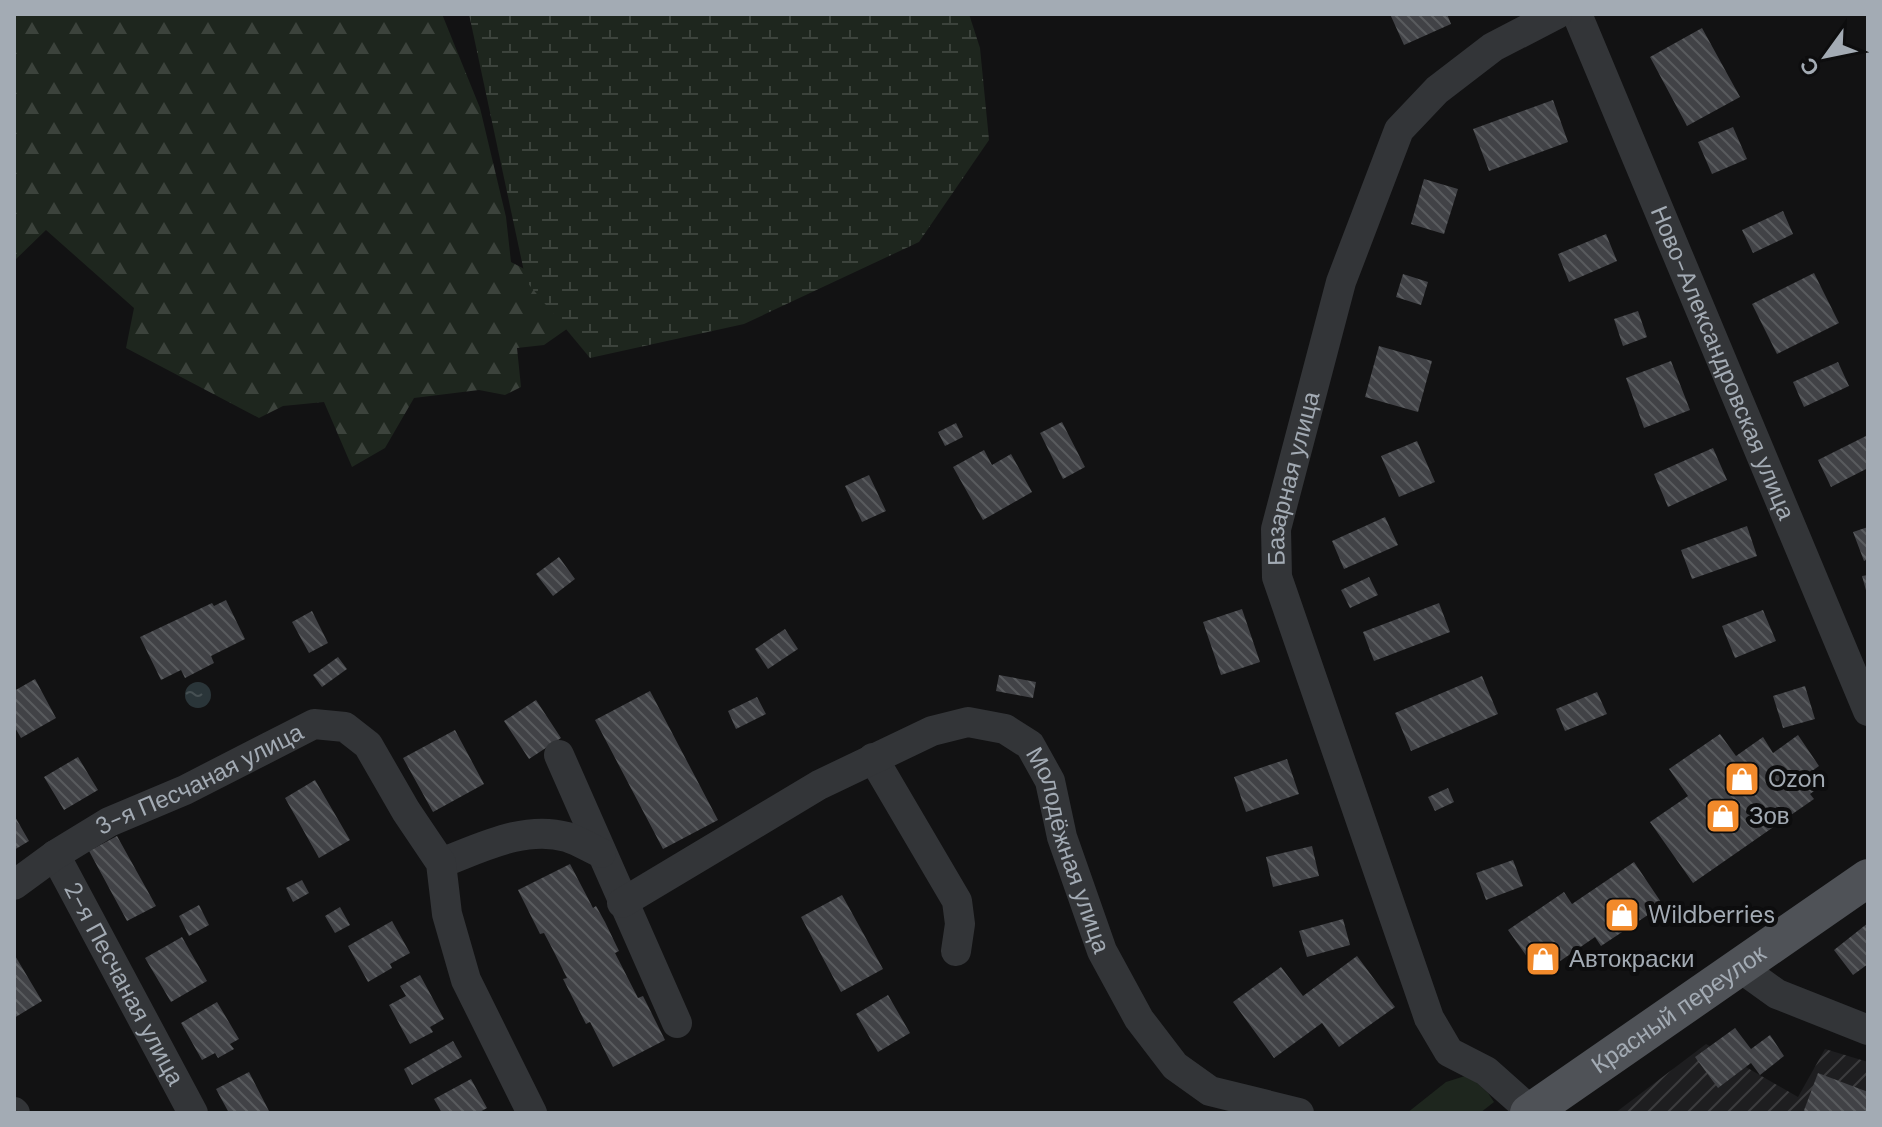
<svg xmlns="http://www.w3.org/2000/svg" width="1882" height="1127" font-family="'DM Sans',sans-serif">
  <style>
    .industrial { fill: url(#industrial-furrows) }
    .grass { fill: #1e261e }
    .forest { fill: url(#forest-firs) }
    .wetland { fill: url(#wetland-marsh) }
    .water { fill: url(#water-ripples) }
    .building { fill: url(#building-back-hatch) }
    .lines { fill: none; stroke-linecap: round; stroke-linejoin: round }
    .minor { stroke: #333538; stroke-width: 30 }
    .major { stroke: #4f5257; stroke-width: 38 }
    .labels { text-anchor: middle; stroke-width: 8; stroke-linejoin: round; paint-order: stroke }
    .street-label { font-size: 24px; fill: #a3abb4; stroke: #0d0d0e }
    .poi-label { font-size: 24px; fill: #a3abb4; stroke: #0d0d0e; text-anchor: start }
  </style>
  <defs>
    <pattern id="industrial-furrows" width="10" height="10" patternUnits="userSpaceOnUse" patternTransform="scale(2)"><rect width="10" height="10" fill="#1e1e20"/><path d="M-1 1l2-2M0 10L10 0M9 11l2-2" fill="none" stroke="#3c3c3e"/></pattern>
    <pattern id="forest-firs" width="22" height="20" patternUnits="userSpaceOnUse" patternTransform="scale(2)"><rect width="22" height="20" fill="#1e261e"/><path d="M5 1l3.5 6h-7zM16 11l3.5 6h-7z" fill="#3c433c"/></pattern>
    <pattern id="wetland-marsh" width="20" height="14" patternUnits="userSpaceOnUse" patternTransform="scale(2)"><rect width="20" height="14" fill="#1e261e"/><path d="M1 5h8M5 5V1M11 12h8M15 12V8" fill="none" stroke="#3c433c"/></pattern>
    <pattern id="water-ripples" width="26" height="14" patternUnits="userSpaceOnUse" patternTransform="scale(2)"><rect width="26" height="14" fill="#2a3539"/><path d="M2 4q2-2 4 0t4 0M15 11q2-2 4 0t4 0" fill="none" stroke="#465053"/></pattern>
    <pattern id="building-back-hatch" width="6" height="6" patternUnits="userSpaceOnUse" patternTransform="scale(2)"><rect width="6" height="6" fill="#414246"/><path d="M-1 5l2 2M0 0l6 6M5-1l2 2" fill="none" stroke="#595b5e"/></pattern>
  </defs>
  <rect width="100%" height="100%" fill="#121213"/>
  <path class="industrial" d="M1706 1044 1798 1097 1825 1049 1868 1062V1113H1615Z"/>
  <path class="grass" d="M1468 1075 1488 1093 1494 1102 1480 1113H1407L1446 1082Z"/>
  <path class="forest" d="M14 14H442L480 108 506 217 511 262 532 273 574 324 544 345 517 348 521 387 505 395 479 390 414 398 385 448 352 467 324 402 283 406 259 418 126 348 134 308 46 230 14 261Z"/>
  <path class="wetland" d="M969 14 980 48 989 140 919 242 744 324 590 358 526 281 469 14Z"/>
  <path class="water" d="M185 695a13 13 0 1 1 26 0a13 13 0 1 1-26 0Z"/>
  <path class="building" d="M1390 14H1447L1451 24 1404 45Z
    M1702 28 1740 97 1687 126 1650 57Z
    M1553 100 1568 142 1489 171 1473 129Z
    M1733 127 1747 159 1712 174 1698 142Z
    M1424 179 1458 189 1444 234 1411 224Z
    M1783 211 1793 234 1753 253 1742 230Z
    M1606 234 1617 261 1569 282 1558 254Z
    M1814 273 1839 323 1777 354 1752 304Z
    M1403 274 1428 282 1421 305 1396 297Z
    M1638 311 1647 337 1623 346 1614 319Z
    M1379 346 1432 361 1418 412 1365 397Z
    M1671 361 1690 410 1644 428 1626 378Z
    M1838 362 1849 386 1804 407 1793 382Z
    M1062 422 1085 467 1063 479 1040 433Z
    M956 423 963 437 945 446 938 432Z
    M1868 435V468L1831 487 1818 460Z
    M1417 441 1435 482 1399 497 1381 456Z
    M1713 448 1727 480 1668 507 1654 474Z
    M984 450 992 465 1011 454 1032 492 983 520 953 467Z
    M869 475 886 511 862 522 845 486Z
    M1385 517 1398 545 1344 569 1332 541Z
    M1747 526 1757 556 1692 579 1681 550Z
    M1868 527V559L1864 561 1853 532Z
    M559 557 575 579 553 596 536 574Z
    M1868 575V594H1867L1862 576Z
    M1369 577 1378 595 1350 608 1341 590Z
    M226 600 245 639 211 656 214 663 185 678 181 670 161 680 140 637 212 603 214 606Z
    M1439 603 1450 632 1374 661 1363 632Z
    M1242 609 1260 662 1221 675 1203 622Z
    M1763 610 1776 641 1735 658 1722 626Z
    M312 611 328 643 309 653 292 622Z
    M785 629 798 649 768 669 755 649Z
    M338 657 347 669 322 687 313 675Z
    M999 675 1036 682 1033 698 996 691Z
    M1482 676 1498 714 1411 751 1395 713Z
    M35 679 56 718 21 738 14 726V691Z
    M1805 686 1815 719 1783 728 1773 696Z
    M650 691 718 820 663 849 595 720Z
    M1597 692 1607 714 1565 731 1556 709Z
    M757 697 766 714 736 729 728 711Z
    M536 700 561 738 529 759 504 721Z
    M455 730 484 784 433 812 403 758Z
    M1720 734 1736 756 1763 737 1773 753 1798 735 1819 766 1808 774 1818 788 1810 794 1814 799 1693 883 1650 822 1688 796 1669 769Z
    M78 757 98 790 64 810 44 777Z
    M1287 759 1299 794 1246 812 1234 777Z
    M315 780 350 840 319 858 285 798Z
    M1448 788 1454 802 1435 811 1428 797Z
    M14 815 29 841 14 850Z
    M117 836 156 906 127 921 89 851Z
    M1312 846 1319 876 1273 887 1266 857Z
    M1513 860 1523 886 1486 900 1476 873Z
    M1634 862 1663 905 1601 946 1595 937 1540 975 1508 930 1564 892 1572 904Z
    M570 864 593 908 596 906 605 922 619 951 615 953 638 998 643 996 665 1040 613 1067 590 1022 586 1024 563 979 567 978 553 950 544 933 540 934 518 890Z
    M302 880 309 893 293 902 286 888Z
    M842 895 883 969 841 992 801 917Z
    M199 905 209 925 189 936 179 916Z
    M340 907 350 925 335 933 325 916Z
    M1343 919 1350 945 1307 957 1299 931Z
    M392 921 410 953 390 964 392 968 368 982 348 946Z
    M1868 923V964L1853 975 1834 950Z
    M182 937 207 981 171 1002 145 958Z
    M14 954 42 1001 14 1018Z
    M1357 956 1395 1007 1339 1047 1322 1023 1274 1058 1233 1002 1281 967 1303 996Z
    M420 975 444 1019 430 1027 433 1032 410 1044 389 1005 406 996 400 986Z
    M888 995 910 1033 878 1052 856 1014Z
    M217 1002 239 1039 230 1044 234 1049 218 1058 215 1053 202 1060 181 1023Z
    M1735 1028 1751 1049 1770 1035 1784 1056 1760 1075 1751 1063 1718 1088 1695 1057Z
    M453 1041 462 1057 412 1085 404 1069Z
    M249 1072 270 1113H229L216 1089Z
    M1818 1073 1868 1092V1113H1803Z
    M471 1079 487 1108 478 1113H442L434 1099Z"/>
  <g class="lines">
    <g class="minor">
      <path id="s1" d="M1577 14 1868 711"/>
      <path d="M559 755 677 1023"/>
      <path d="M873 758 957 901 960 924 956 951"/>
      <path id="s2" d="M55 855 193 1113"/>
      <path d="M441 863C481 848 524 825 567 837 579 841 590 848 601 853"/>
      <path id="s3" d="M14 885 55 855 109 822 185 790 314 724 345 727 368 745 406 811 441 863 447 914 466 980 532 1113"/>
      <path id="s4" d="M622 903 819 785 932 731 968 722 1005 729 1030 745 1050 781 1062 837 1102 951 1139 1019 1175 1066 1210 1091 1299 1113"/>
      <path d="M1738 966 1777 994 1868 1030"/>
      <path id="s5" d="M1531 1111 1486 1071 1449 1052 1429 1018 1277 577 1276 529 1341 282 1399 130 1437 90 1493 47 1557 14"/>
      <path d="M14 1112 15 1113"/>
    </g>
    <path class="major" id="s6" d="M1529 1113 1868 878"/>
  </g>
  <defs>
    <symbol id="shop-square" viewBox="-11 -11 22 22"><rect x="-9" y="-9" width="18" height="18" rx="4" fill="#f28a2b" stroke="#0d0d0e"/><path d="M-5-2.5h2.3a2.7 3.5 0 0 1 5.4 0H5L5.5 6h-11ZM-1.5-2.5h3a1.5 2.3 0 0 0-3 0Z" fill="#fff"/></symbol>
  </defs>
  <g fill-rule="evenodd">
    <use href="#shop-square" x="1722" y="759" width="40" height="40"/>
    <use href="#shop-square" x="1703" y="796" width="40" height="40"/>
    <use href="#shop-square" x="1602" y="895" width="40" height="40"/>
    <use href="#shop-square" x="1523" y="939" width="40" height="40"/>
  </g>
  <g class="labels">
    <g class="street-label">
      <text dy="8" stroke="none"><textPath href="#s1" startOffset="378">Ново-Александровская улица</textPath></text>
      <text dy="8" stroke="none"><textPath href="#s5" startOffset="708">Базарная улица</textPath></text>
      <text dy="8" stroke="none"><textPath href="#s3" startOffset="214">3-я Песчаная улица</textPath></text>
      <text dy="8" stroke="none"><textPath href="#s4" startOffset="572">Молодёжная улица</textPath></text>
      <text dy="8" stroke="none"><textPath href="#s2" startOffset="146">2-я Песчаная улица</textPath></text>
      <text dy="8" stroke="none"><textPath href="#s6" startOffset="182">Красный переулок</textPath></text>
    </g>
    <g class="poi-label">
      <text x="1768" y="787">Ozon</text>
      <text x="1749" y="824">Зов</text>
      <text x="1648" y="923">Wildberries</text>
      <text x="1569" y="967">Автокраски</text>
    </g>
  </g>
  <rect width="1882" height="1127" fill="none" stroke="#a3abb4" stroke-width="32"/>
  <g transform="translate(1826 56) rotate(237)" stroke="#0d0d0e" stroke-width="6" paint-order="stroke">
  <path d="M0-6L14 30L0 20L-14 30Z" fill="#a3abb4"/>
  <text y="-12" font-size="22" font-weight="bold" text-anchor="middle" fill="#a3abb4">С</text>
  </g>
</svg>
